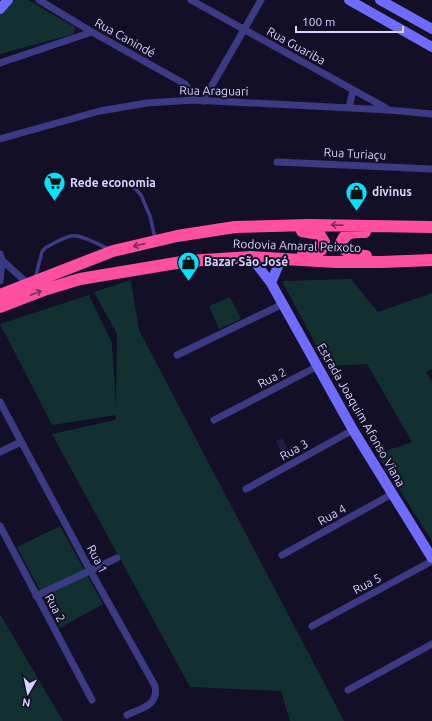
<svg xmlns="http://www.w3.org/2000/svg" width="432" height="721" font-family="Ubuntu,sans-serif">
  <style>
    .green { fill: #12302f }
    .building { fill: #241b47 }
    .lines { fill: none; stroke-linecap: round; stroke-linejoin: round }
    .lane { stroke: #3d3a85; stroke-width: 3.5 }
    .street { stroke: #3d3a85; stroke-width: 7 }
    .secondary { stroke: #6f6bff; stroke-width: 10 }
    .highway { stroke: #ff4fa3; stroke-width: 12 }
    .oneway { stroke: #7d2c5e }
    .labels { text-anchor: middle; stroke-width: 4; stroke-linejoin: round; paint-order: stroke }
    .street-label { font-size: 12px; fill: #d9d4ff; stroke: #130f26 }
    .poi-label { font-size: 12px; font-weight: bold; fill: #d9d4ff; stroke: #130f26; text-anchor: start }
  </style>
  <rect width="100%" height="100%" fill="#130f26"/>
  <path class="green" d="M14 0H28L75 27 74 34 0 54V15Z
    M351 279 378 312 432 293V369L426 372 432 381V541L377 454 412 442 367 364 327 366 282 281Z
    M131 280 139 330 344 721H290L281 691 190 687 52 434 115 420 116 415 52 425 0 324 89 295 112 343 116 407 117 334 94 292Z
    M230 297 241 319 219 329 209 306Z
    M60 526 103 604 60 628 17 547Z
    M0 614 63 721H0Z"/>
  <path class="building" d="M282 438 289 452 283 455 276 441Z"/>
  <g class="lines">
    <path class="lane" d="M112 180 131 184 141 195 150 216 155 238
      M35 279 42 252 45 248C53 244 62 238 71 236 81 234 99 245 109 249"/>
    <path class="street" d="M39 0 92 32 185 84 191 92 194 100
      M191 0 386 108
      M0 63 92 32
      M203 101 261 0
      M349 108 353 90
      M0 139 100 111 147 103 194 100 389 110 432 114
      M277 162 432 169
      M0 254 2 260 0 281
      M2 260 27 283
      M177 355 283 304
      M0 402 90 570 155 686C159 705 142 708 127 715
      M214 420 318 366
      M0 452 21 442
      M246 489 353 430
      M0 526 92 700
      M282 555 392 494
      M36 596 117 558
      M312 626 432 561
      M348 690 432 644"/>
    <path class="secondary" d="M349 0 432 47
      M380 0 432 29
      M0 9 8 0
      M251 257 271 283 353 430 432 558
      M271 283 281 259"/>
    <path class="highway" d="M302 231 319 234 324 242C322 255 313 254 303 254
      M365 232C353 232 346 231 341 243 345 254 355 256 366 256
      M0 295 113 251 177 236 235 227 309 225 432 227
      M0 307 47 289 80 279 188 261 251 257 336 262H382L432 260"/>
  </g>
  <defs><path id="oneway-shaft" d="M-6 0H5M1.5-3L5.5 0L1.5 3" fill="none" stroke-width="1.6" stroke-linecap="round" stroke-linejoin="round"/></defs>
  <g class="oneway">
    <use href="#oneway-shaft" transform="translate(337 225) rotate(-179)"/>
    <use href="#oneway-shaft" transform="translate(139 245) rotate(167)"/>
    <use href="#oneway-shaft" transform="translate(36 293) rotate(-21)"/>
  </g>
  <defs>
    <symbol id="supermarket-pin" viewBox="-11 -11 22 30"><path d="M0 17L-7.5 6A9.5 9.5 0 1 1 7.5 6Z" fill="#00e5ff" stroke="#130f26"/><path d="M-6-5.5h2.5l.6 2H6L4.5 2H-2.5L-4.4-4H-6ZM-1.5 3.2a1.3 1.3 0 1 0 .1 0ZM3 3.2a1.3 1.3 0 1 0 .1 0Z" fill="#111"/></symbol>
    <symbol id="shop-pin" viewBox="-11 -11 22 30"><path d="M0 17L-7.5 6A9.5 9.5 0 1 1 7.5 6Z" fill="#00e5ff" stroke="#130f26"/><path d="M-5-2.5h2.3a2.7 3.5 0 0 1 5.4 0H5L5.5 6h-11ZM-1.5-2.5h3a1.5 2.3 0 0 0-3 0Z" fill="#111"/></symbol>
  </defs>
  <g fill-rule="evenodd">
    <use href="#supermarket-pin" x="42" y="170" width="25" height="34"/>
    <use href="#shop-pin" x="344" y="180" width="25" height="34"/>
    <use href="#shop-pin" x="176" y="250" width="25" height="34"/>
  </g>
  <g class="labels">
    <g class="street-label">
      <text transform="translate(125 38) rotate(29)" y="4">Rua Canindé</text>
      <text transform="translate(296 46) rotate(29)" y="4">Rua Guariba</text>
      <text transform="translate(214 91) rotate(1)" y="4">Rua Araguari</text>
      <text transform="translate(355 154) rotate(3)" y="4">Rua Turiaçu</text>
      <text transform="translate(297 246) rotate(2)" y="4">Rodovia Amaral Peixoto</text>
      <text transform="translate(272 378) rotate(-27)" y="4">Rua 2</text>
      <text transform="translate(361 415) rotate(60)" y="4">Estrada Joaquim Afonso Viana</text>
      <text transform="translate(294 450) rotate(-29)" y="4">Rua 3</text>
      <text transform="translate(332 515) rotate(-29)" y="4">Rua 4</text>
      <text transform="translate(97 559) rotate(62)" y="4">Rua 1</text>
      <text transform="translate(367 584) rotate(-28)" y="4">Rua 5</text>
      <text transform="translate(55 608) rotate(62)" y="4">Rua 2</text>
    </g>
    <g class="poi-label">
      <text x="70" y="187">Rede economia</text>
      <text x="372" y="196">divinus</text>
      <text x="204" y="266">Bazar São José</text>
    </g>
  </g>
  <g transform="translate(28 693) rotate(189)" stroke="#130f26" stroke-width="3" paint-order="stroke">
  <path d="M0-3L7 15L0 10L-7 15Z" fill="#d9d4ff"/>
  <text y="-6" font-size="11" font-weight="bold" text-anchor="middle" fill="#d9d4ff">N</text>
  </g>
  <path d="M296 26v6h107v-6" fill="none" stroke="#d9d4ff" stroke-width="2"/>
  <text x="302" y="26" font-size="12" fill="#d9d4ff" stroke="#130f26" stroke-width="3" paint-order="stroke">100 m</text>
</svg>
